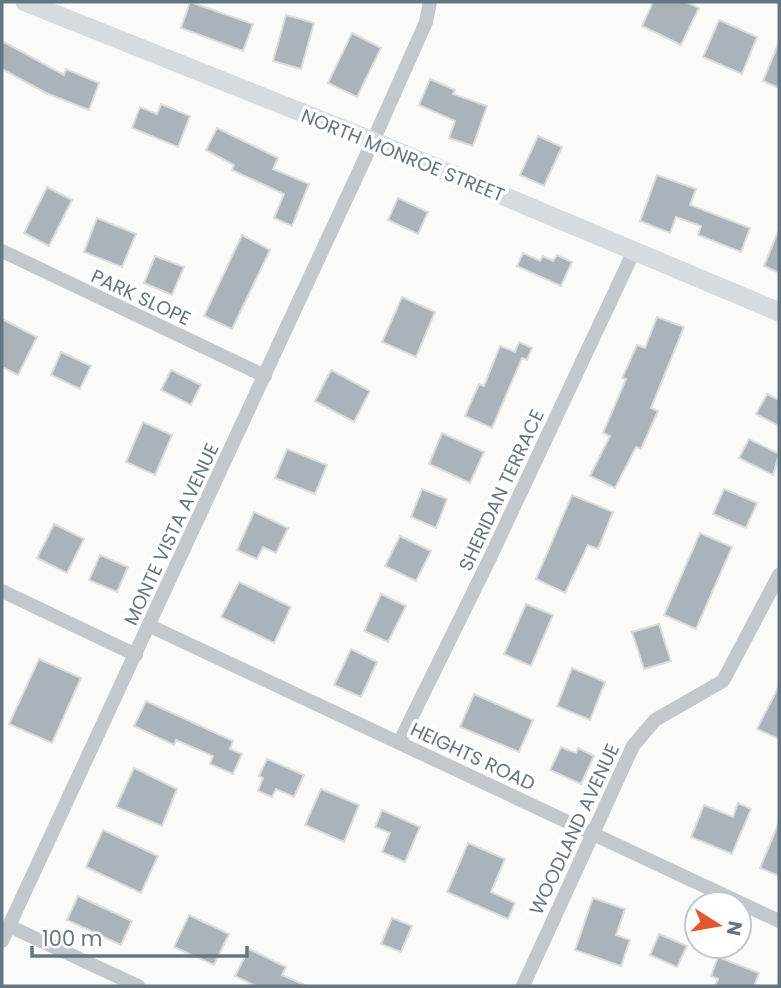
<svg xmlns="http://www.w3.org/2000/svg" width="781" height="988" font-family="Poppins,sans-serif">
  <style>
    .building { fill: #aab3b9; stroke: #dcdcda; stroke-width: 2 }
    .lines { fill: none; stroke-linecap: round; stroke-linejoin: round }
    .minor { stroke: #c3c8cc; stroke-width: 14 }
    .secondary { stroke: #d6dbdf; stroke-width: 19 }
    .labels { text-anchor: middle; stroke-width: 7; stroke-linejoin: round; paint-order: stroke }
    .street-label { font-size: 19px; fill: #657683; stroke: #fff }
  </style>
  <rect width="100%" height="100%" fill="#fafaf8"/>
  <path class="building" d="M190 2 253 24 243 51 181 28Z
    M653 2H686L699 8 681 45 642 26Z
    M286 15 314 23 301 69 273 61Z
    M719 20 757 37 742 74 703 57Z
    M352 33 381 48 357 97 328 83Z
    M2 41 64 75 66 69 99 83 89 110 46 93 2 69Z
    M779 42V88L763 81Z
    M430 79 455 90 453 94 487 106 473 146 449 138 455 121 419 105Z
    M161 104 190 116 178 147 132 128 140 107 157 114Z
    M217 128 278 158 273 169 309 184 292 226 274 218 284 194 232 170 234 165 206 150Z
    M538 136 562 147 544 186 520 175Z
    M657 175 696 189 690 205 750 228 741 252 698 235 701 226 676 217 670 233 640 221Z
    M47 187 72 200 49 246 24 233Z
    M398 198 428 212 418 234 388 220Z
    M97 218 136 234 122 267 84 252Z
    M779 229V273L764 266Z
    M242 235 270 250 232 329 204 316Z
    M523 253 540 261 543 256 553 261 557 255 572 262 561 286 517 266Z
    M155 256 184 267 172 295 144 283Z
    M402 297 435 312 416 357 382 342Z
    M657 317 684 327 651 408 658 411 641 449 636 447 615 488 590 476 610 436 603 433 626 379 622 378 637 345 645 348Z
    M2 319 37 337 18 375 2 367Z
    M519 342 532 348 527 360 522 358 492 428 465 416 479 384 484 386 500 346 515 352Z
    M61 352 91 366 80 389 51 375Z
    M171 370 201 385 191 405 161 390Z
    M331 370 370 391 354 422 315 401Z
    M767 394 779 400V426L756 414Z
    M143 422 172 435 155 475 126 462Z
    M442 433 484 452 470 483 429 464Z
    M749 439 779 454 773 475 739 458Z
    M287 449 327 465 315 494 275 478Z
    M422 489 447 499 436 528 411 517Z
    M724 489 757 503 746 528 713 514Z
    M572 495 613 512 598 549 588 545 565 593 536 579Z
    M254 512 288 528 276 553 263 547 257 559 237 550Z
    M54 524 84 539 67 573 37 558Z
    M700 533 732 547 696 629 664 615Z
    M400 536 431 551 416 581 385 566Z
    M100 555 128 567 117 592 89 580Z
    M239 582 291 607 274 643 221 617Z
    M381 594 406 606 388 642 364 631Z
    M526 604 553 615 531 666 504 654Z
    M659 624 671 661 644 669 632 632Z
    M351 649 377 662 361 697 334 685Z
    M39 659 81 678 52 743 9 724Z
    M572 668 605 682 590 720 557 706Z
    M779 686V739L757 729Z
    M474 694 533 720 519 752 460 727Z
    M146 701 233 741 230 749 242 754 233 774 210 764 213 756 176 740 174 745 134 726Z
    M561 747 576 753 578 748 594 756 581 784 550 770Z
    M267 759 304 775 294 797 276 789 272 797 258 791 263 778 259 776Z
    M134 768 177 789 162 826 116 807Z
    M321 789 359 805 344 842 305 825Z
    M738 803 751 809 732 854 691 837 704 805 733 817Z
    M382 810 420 827 405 862 382 852 390 833 375 827Z
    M779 822V876L760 868Z
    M103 830 158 856 141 893 86 867Z
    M468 843 505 859 491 892 515 903 508 919 447 892Z
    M78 896 132 921 121 945 67 920Z
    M593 898 625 909 616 935 630 940 621 966 575 950Z
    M189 915 229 934 214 965 174 947Z
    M392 918 412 926 401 952 381 944Z
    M659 934 687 946 677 967 650 955Z
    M249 949 286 967 282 975 307 986H256L235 976Z
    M718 957 759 973 754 986H715L718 979 711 976Z"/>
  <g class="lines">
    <path class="minor" d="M2 251 265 376
      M2 591 136 655
      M150 626 779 921
      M399 743 489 560 634 251
      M9 926 138 986
      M2 941 373 141 426 22 430 2
      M523 986 633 746 655 720 723 681 779 575"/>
    <path class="secondary" d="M25 2 373 141 779 312"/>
  </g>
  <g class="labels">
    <g class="street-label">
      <text transform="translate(403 155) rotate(22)" y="7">NORTH MONROE STREET</text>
      <text transform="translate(141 297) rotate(25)" y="7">PARK SLOPE</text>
      <text transform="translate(501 490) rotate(-65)" y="7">SHERIDAN TERRACE</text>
      <text transform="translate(171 534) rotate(-65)" y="7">MONTE VISTA AVENUE</text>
      <text transform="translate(473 756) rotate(25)" y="7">HEIGHTS ROAD</text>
      <text transform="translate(574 829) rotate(-65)" y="7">WOODLAND AVENUE</text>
    </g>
  </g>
  <rect width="781" height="988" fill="none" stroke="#657683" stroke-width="7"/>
  <g transform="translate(718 925) rotate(101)"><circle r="33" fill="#ffffff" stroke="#c1c8cd" stroke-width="2"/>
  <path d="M0-5L12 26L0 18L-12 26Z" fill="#e4572e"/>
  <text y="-10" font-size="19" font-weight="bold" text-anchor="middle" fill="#657683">N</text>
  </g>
  <path d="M32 946v10h215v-10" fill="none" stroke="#657683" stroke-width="3.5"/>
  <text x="42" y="946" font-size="21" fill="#657683" stroke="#ffffff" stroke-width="5" paint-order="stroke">100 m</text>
</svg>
